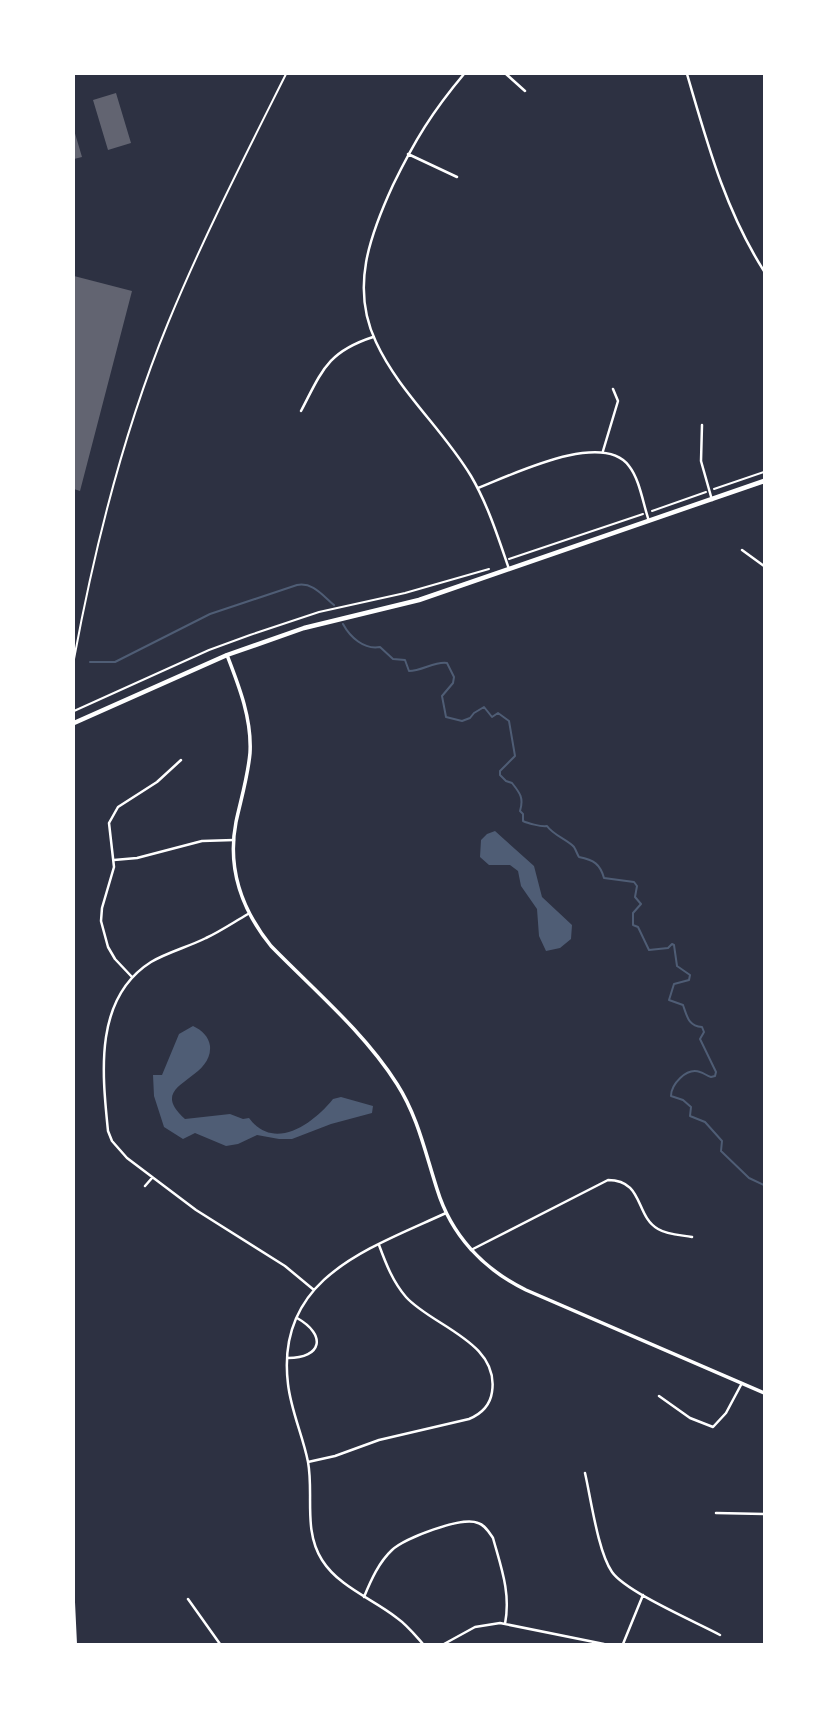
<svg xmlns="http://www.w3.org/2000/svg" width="838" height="1718" font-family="'Roboto Condensed',sans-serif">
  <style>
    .water { fill: #4f5d75 }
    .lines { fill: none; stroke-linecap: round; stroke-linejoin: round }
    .stream { stroke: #4f5d75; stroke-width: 2 }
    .building { fill: #626471 }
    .path { stroke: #fff; stroke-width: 2 }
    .minor { stroke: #fff; stroke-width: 2.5 }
    .tertiary { stroke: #fff; stroke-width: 3.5 }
    .secondary { stroke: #fff; stroke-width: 4.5 }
  </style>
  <rect width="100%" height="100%" fill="#2d3142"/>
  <path class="water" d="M495 831 534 866 542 897 572 925 571 939 560 948 546 951 539 936 537 909 521 886 518 871 510 865H489L480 857 481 840 487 834Z
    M193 1026C202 1030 209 1037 210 1046 213 1082 144 1083 185 1119L230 1114 243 1119 249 1118C274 1152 313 1124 333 1099L341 1097 373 1106 372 1113 331 1124 292 1139H279L257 1135 238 1144 226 1146 195 1133 183 1139 164 1127 154 1096 153 1075H162L179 1034Z"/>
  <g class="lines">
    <path class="stream" d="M343 624C350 637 364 650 380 647L393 659 405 660 409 671C422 671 435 661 447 663L454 677 453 683 442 696 446 717 462 721 470 718 474 713 484 707 492 717 498 713 509 721 515 756 500 771V775L506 781 512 783C520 793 524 798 520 811L523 814V821C527 823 541 827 547 826 553 835 568 840 574 847 576 850 577 854 579 857 594 860 600 864 604 878L634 882 637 886 635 897 641 904 633 913V925L638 927 649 950 668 948 672 944 674 945 677 966 690 975 689 980 674 984 669 1000 683 1005C687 1016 688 1026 702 1027L704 1032 700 1039 716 1072 715 1076 711 1077C707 1076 704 1073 700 1072 686 1067 671 1085 671 1096L683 1100 691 1107 690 1116 705 1122 722 1141 721 1151 749 1178 764 1185
      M90 662H115L210 614 297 585C313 582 322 595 334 605"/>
  </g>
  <path class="building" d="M116 93 131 143 108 150 93 100Z
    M74 130 82 157 74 159Z
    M74 276 132 291 80 491 74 489Z"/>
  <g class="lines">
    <path class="path" d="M714 489 764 472
      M652 511 706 492
      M509 559 643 514
      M74 659C95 545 124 430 168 323 203 238 245 156 286 74
      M74 711 209 650 250 635 319 612 405 593 489 569
      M74 1602 76 1644"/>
    <path class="minor" d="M464 74C432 112 415 140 393 185 370 235 350 288 376 342 399 392 443 429 471 476 488 505 498 537 509 569
      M506 74 525 91
      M687 74C707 142 725 210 764 271
      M408 154 457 177
      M301 411C322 371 327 352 373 337
      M702 425 701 461 712 500
      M603 451 618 401 613 389
      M478 488C512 475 602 430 629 466 640 480 643 504 649 521
      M742 550 764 566
      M114 860 137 858 202 841 234 840
      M248 914C234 922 221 931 206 938 188 947 168 952 151 962 94 998 102 1072 108 1131L112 1141 127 1158 196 1210 285 1266 314 1290
      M132 977 115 959 108 947 101 921 102 908 114 867 109 823 118 807 157 782 181 760
      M145 1186 152 1178
      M471 1250 608 1180C644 1180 635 1216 658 1229 668 1235 682 1235 692 1237
      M288 1358C322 1358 327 1335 297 1318
      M659 1396 690 1418 713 1427 726 1413 742 1383
      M308 1462 335 1456 379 1440 469 1419C481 1414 490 1406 492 1392 500 1342 432 1326 406 1297 393 1282 386 1264 379 1245
      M585 1473C591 1499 598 1552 612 1572 626 1592 696 1622 720 1635
      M716 1513 764 1514
      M364 1597C371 1580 379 1562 392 1550 405 1538 462 1516 478 1523 485 1525 489 1532 493 1538 501 1567 511 1593 505 1624
      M188 1599 220 1644
      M423 1644C415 1635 407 1625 397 1618 373 1599 339 1587 322 1560 303 1530 314 1494 308 1462 303 1436 291 1411 288 1384 275 1278 368 1249 446 1213
      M444 1644 475 1627 500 1623 604 1644
      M623 1644 643 1595"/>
    <path class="tertiary" d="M227 655C239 686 252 719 250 753 248 776 241 799 236 822 227 868 242 910 271 946 314 990 364 1032 397 1084 418 1117 425 1152 437 1189 451 1235 483 1269 526 1290L764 1393"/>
    <path class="secondary" d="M74 723 227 655 304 628 419 600 764 481"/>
  </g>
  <rect width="838" height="1718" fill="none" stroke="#ffffff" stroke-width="150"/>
</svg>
